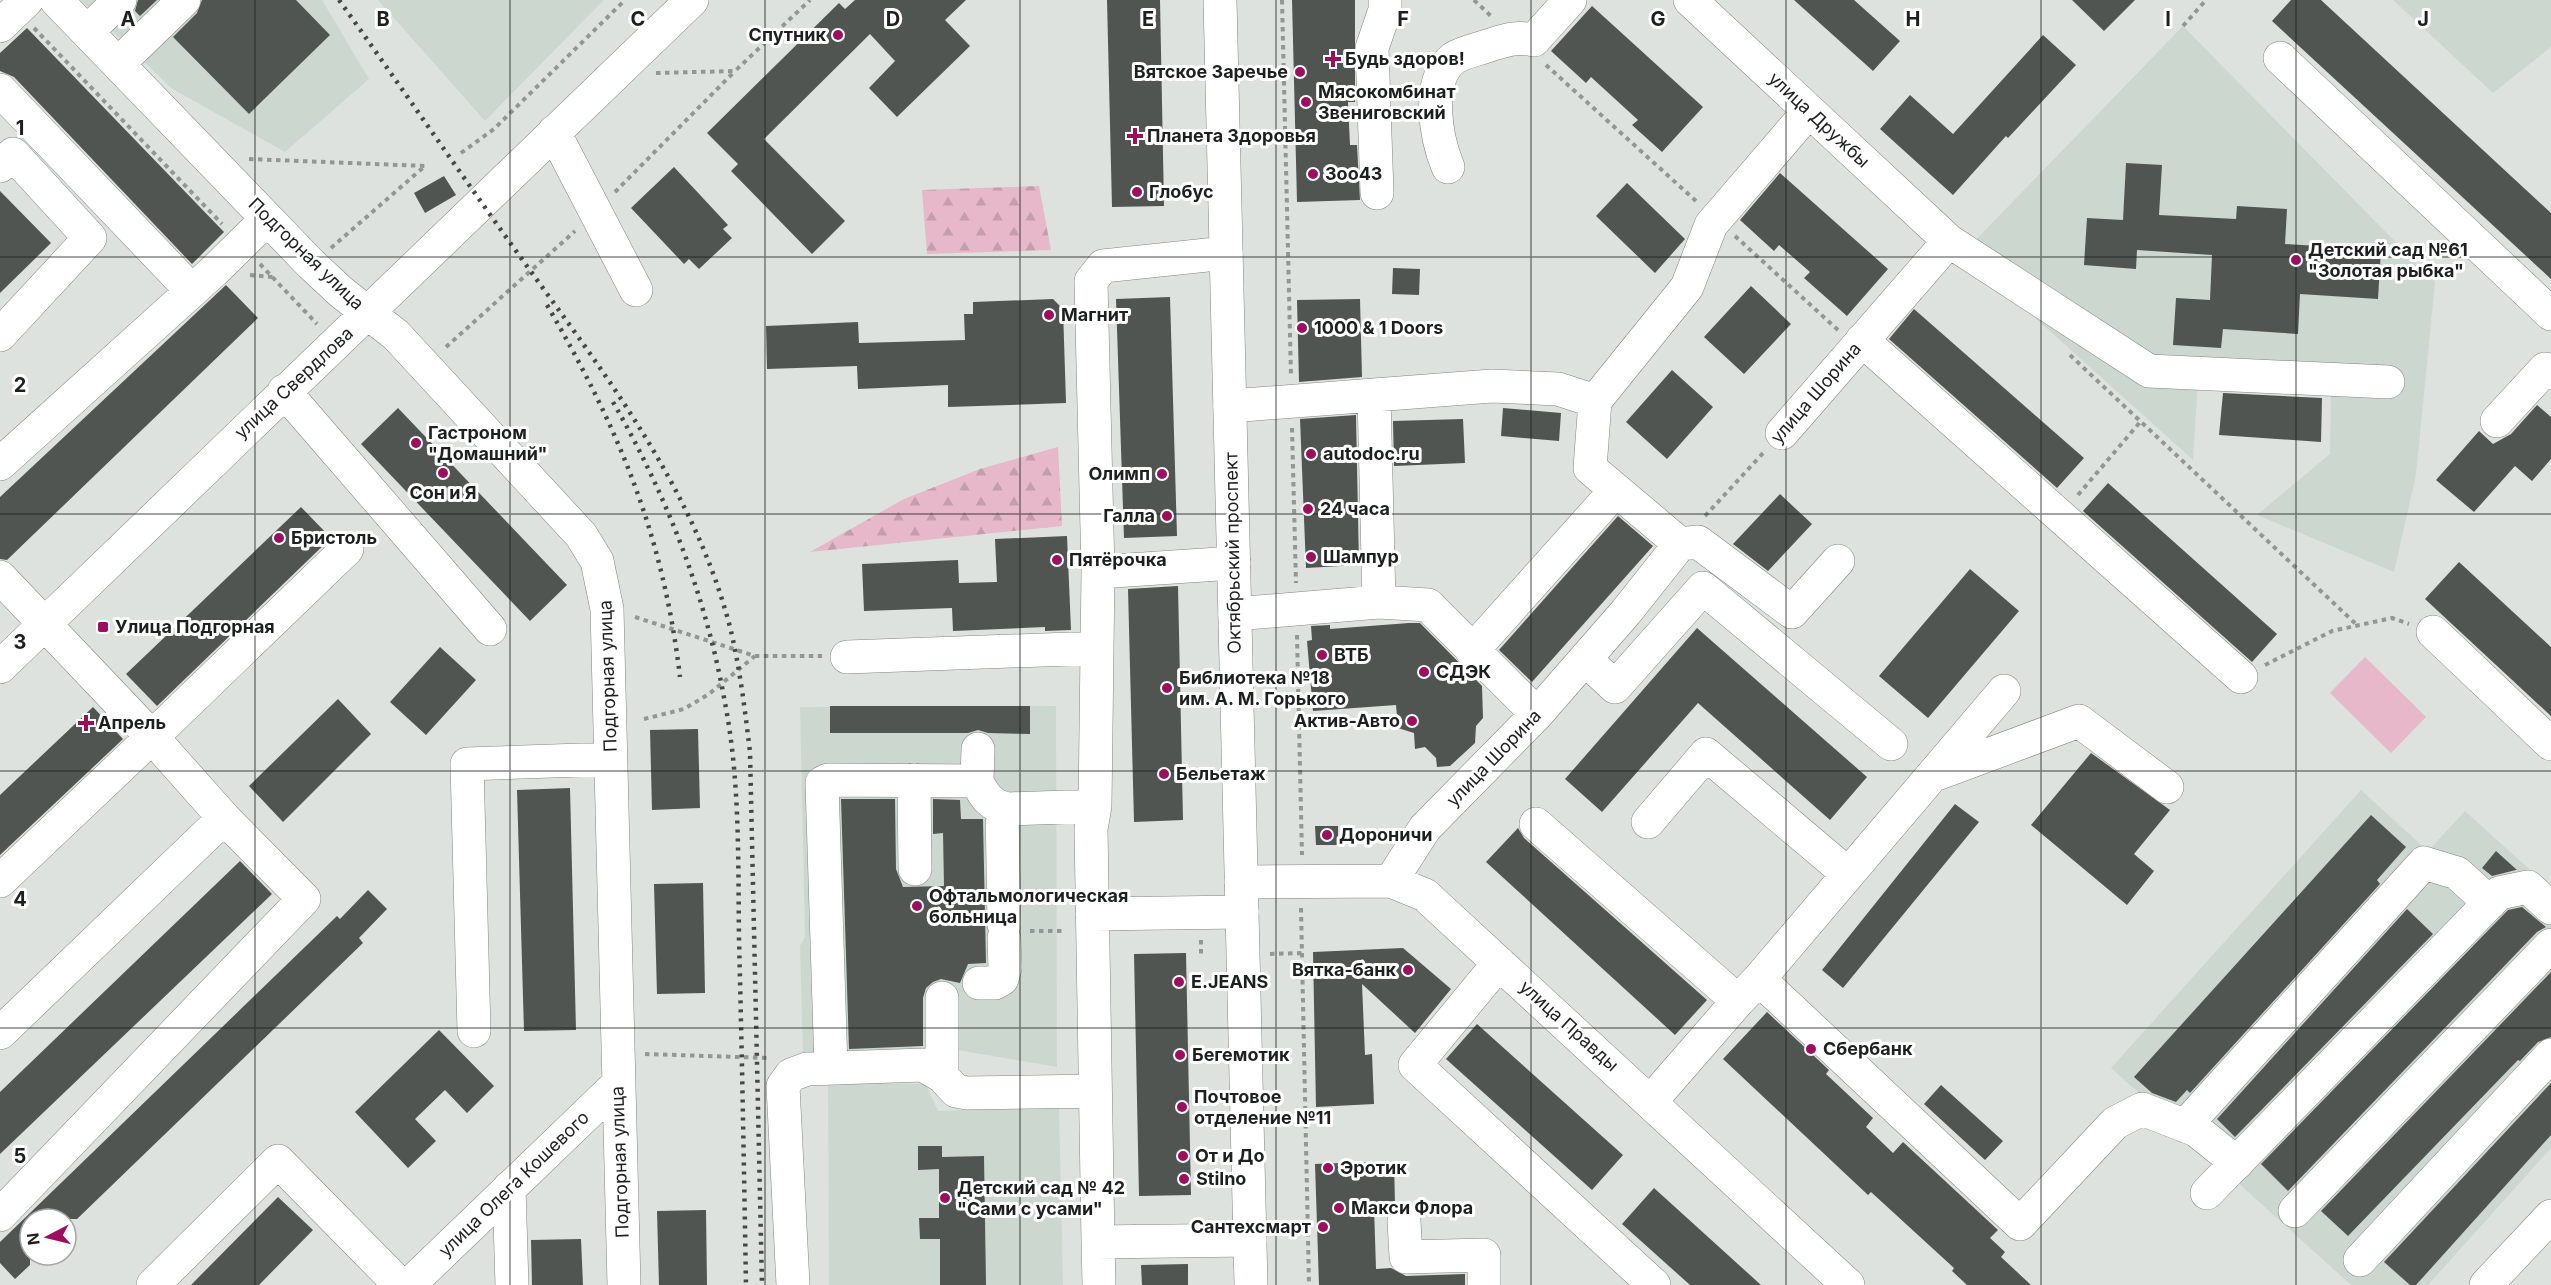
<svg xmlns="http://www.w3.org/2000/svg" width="2551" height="1285" font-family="Inter,sans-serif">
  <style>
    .built { fill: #ccd8cf }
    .forest { fill: url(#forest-firs) }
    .pitch { fill: #e6b8c9 }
    .building { fill: #515552 }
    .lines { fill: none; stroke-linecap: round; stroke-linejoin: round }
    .minor-casing { stroke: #818683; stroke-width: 34 }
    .major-casing { stroke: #818683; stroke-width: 34 }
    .path { stroke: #939794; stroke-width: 4; stroke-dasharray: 4.5 4.5; stroke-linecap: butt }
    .minor { stroke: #fff; stroke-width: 33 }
    .major { stroke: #fff; stroke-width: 33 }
    .rail { stroke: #444745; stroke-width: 4.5; stroke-dasharray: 3 6; stroke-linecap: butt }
    .grid { fill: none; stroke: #1e201f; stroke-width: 1.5; stroke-opacity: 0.55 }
    .poi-dot { fill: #9c0f5e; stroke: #fff; stroke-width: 2 }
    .labels { text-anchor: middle; stroke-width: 6; stroke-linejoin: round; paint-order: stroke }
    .poi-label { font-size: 18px; font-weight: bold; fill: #1e201f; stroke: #fff; text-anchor: start }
    .street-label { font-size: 18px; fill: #1e201f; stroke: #fff }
    .grid-label { font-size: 20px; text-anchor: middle; font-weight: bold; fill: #1e201f; stroke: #fff; stroke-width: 6; stroke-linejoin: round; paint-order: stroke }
  </style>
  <defs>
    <pattern id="forest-firs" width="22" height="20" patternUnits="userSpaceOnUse" patternTransform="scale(1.5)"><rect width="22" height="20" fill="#e6b8c9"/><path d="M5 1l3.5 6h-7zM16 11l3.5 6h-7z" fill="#c59eac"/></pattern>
  </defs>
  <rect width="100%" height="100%" fill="#dde2de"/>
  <path class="built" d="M81 0H322L369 79 285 152 171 88Z
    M378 0H604L485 121Z
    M2393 0H2551V47L2493 93Z
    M2183 26 2435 282 2416 475 2394 572 2257 515 2330 454 2331 387 2198 378 2193 460 1963 253Z
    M1056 706 1057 1067 957 1050 803 1053 800 946 805 937 800 707Z
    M2361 790 2428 851 2465 811 2551 889V1148L2428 1285H2351L2111 1068Z
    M828 1082 926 1084 938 1111 1059 1106 1063 1285H829Z"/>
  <path class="forest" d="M1039 186 1051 250 927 254 922 190Z
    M1058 447 1062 526 810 552 904 499 980 469Z"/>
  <path class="pitch" d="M2365 657 2426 717 2391 753 2330 693Z"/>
  <path class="building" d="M138 0H157L140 16 135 11Z
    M202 0H296L330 35 249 114 173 37 197 13Z
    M855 0H966L945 20 970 46 897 117 869 88 895 61 870 34 764 139 845 221 812 254 731 171 738 164 707 133 839 3 845 9Z
    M1107 0H1160L1164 206 1112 207Z
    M1292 0H1355V102H1348L1350 145H1357L1360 200 1297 202Z
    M1794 0H1854L1900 41 1873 71Z
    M2072 0H2135L2104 31Z
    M2291 0H2321L2551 213V279L2272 21Z
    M1592 6 1703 107 1662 152 1632 125 1638 120 1591 77 1586 83 1551 51Z
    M27 28 224 232 192 264 14 77 0 71V53Z
    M2043 35 2076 65 2008 138 2006 136 1953 195 1880 129 1910 95 1953 134Z
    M2126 163 2162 165 2159 215 2236 219 2237 206 2287 209 2285 244 2381 250 2378 299 2300 294 2298 334 2223 329 2221 348 2173 345 2176 298 2210 300 2212 255 2137 250 2136 269 2084 265 2087 218 2123 220Z
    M674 167 728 225 723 229 732 238 699 269 689 259 684 264 631 208Z
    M1780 173 1888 269 1847 316 1804 278 1810 272 1779 245 1774 251 1740 220Z
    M444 176 456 195 425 213 414 193Z
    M1627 183 1685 239 1655 273 1596 216Z
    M0 191 51 243 0 293Z
    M1393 268 1420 269 1419 295 1392 294Z
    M226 285 258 318 7 560 0 559V497Z
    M1751 286 1791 324 1744 374 1704 337Z
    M1170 297 1177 536 1124 538 1116 299Z
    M1053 299 1063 309 1066 403 948 407V385L858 389 857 366 767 369 766 326 858 322 859 343 965 340 964 314H973V302Z
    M1360 299 1362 377 1299 382 1297 300Z
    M1914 309 2084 458 2057 488 1889 339Z
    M1672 370 1713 407 1667 459 1626 422Z
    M2223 393 2322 398 2321 442 2219 435Z
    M2537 405 2551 417V459L2532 481 2515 466 2474 512 2436 480 2479 431 2493 444 2511 434Z
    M398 408 567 585 530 621 361 444Z
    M1503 408 1561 413 1559 441 1501 436Z
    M1356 415 1359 565 1306 568 1300 419Z
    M1463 419 1465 463 1394 466 1393 421Z
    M2108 483 2277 634 2252 662 2083 511Z
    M1780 494 1812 524 1768 571 1733 544Z
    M301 507 331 538 157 706 126 674Z
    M1618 516 1653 546 1532 682 1499 650Z
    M1067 536 1071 630 1045 631V627L953 631 952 608 864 611 862 564 958 560 959 583 997 582 995 539Z
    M2459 562 2551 647V716L2425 599Z
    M1970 569 2019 611 1928 718 1879 676Z
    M1178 586 1183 820 1134 822 1128 589Z
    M1409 623H1420L1482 686 1483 718 1476 726 1475 743 1450 766 1437 767 1436 758 1425 747 1415 749 1414 733 1398 728 1396 705 1313 711 1307 641 1312 640 1311 626 1330 625V629Z
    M1697 628 1867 777 1830 820 1698 703 1602 812 1565 779Z
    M440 647 476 680 426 735 390 702Z
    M338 699 371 734 283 822 249 786Z
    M830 706H1030V734L988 733 978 730 968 733H830Z
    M93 707 123 739 0 855V795Z
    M698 729 700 808 652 810 650 730Z
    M2091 753 2170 810 2134 854 2154 871 2127 905 2031 825Z
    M570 788 576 1030 524 1031 517 790Z
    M841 799H895L896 869 903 887 944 886 943 833 933 834V799L960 800 961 819H983L986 963 968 964 960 983 941 979 933 982 926 988 923 998V1046L849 1049Z
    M1955 804 1979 822 1843 988 1822 970Z
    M2371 815 2406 847 2377 880 2380 884 2190 1093 2187 1090 2176 1102 2152 1093 2134 1077Z
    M1315 826H1338V845H1316Z
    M1518 828 1524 838 1707 1000 1675 1035 1486 862Z
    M2496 851 2517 870H2516L2492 876 2482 868Z
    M240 861 272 894 0 1154V1092Z
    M703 883 705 993 657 994 654 884Z
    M368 890 387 909 359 938 363 943 77 1219H30V1265L15 1279 0 1263V1242L337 916 340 919Z
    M2522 907 2546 927 2537 932 2288 1191 2261 1164 2508 910Z
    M2407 909 2433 934 2235 1137 2217 1119Z
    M1403 948 1451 989 1415 1033 1362 984 1365 1055 1372 1054 1374 1104 1316 1107 1313 952Z
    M1186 953 1191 1195 1139 1196 1134 954Z
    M2551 972V1037L2538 1042 2520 1061 2518 1060 2348 1236 2321 1211Z
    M1767 1012 1829 1070 1826 1074 1873 1118 1866 1127 1893 1153 1903 1142 1998 1230 1990 1238 2005 1252 2001 1257 2031 1285H1967L1952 1271 1954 1268 1871 1192 1868 1195 1723 1059Z
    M1477 1024 1623 1155 1592 1190 1446 1059Z
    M439 1030 494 1086 467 1113 445 1090 415 1119 436 1141 408 1168 355 1112Z
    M2551 1083V1135L2416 1285H2410L2384 1262Z
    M1941 1085 2003 1141 1985 1160 1924 1104Z
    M918 1146H942V1157L984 1156 986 1285H940V1239H920L919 1218H939V1169L918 1170Z
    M1394 1161 1395 1205 1374 1207 1376 1269 1391 1268 1406 1276 1465 1274V1285H1319L1315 1164Z
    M1654 1188 1761 1285H1690L1622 1224Z
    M278 1197 313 1230 259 1285H191Z
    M706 1210 707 1285H659L657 1211Z
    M581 1239 583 1285H532L531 1240Z
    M1188 1264V1285H1142L1141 1265Z"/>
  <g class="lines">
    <defs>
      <path id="minor" d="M56 0 311 264 341 292 396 335 581 535 597 561 607 609 624 1285
        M1690 0 1949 241 2149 371 2388 382
        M0 26 27 0
        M87 32 120 0
        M2280 58 2551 314
        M118 64 184 0
        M0 90 192 291
        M1809 111 1711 225 1687 287 1595 401 1590 468 1680 544 1698 542 1792 612 1838 561
        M554 132 636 290
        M0 166 13 154 90 238 0 335
        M1448 167C1436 138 1425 80 1454 58 1462 53 1475 50 1484 47 1504 41 1513 36 1534 40L1570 0
        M1377 193 1372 48 1385 10V0
        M1226 253 1103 266 1091 281 1098 572 1095 806 1091 829 1098 1242 1250 1240
        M1862 340 2241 677
        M284 391 490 629
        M1230 406 1374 395
        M2497 421 2545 369 2551 373
        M1782 433 1949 241
        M0 464 214 271 267 219
        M1098 572 1234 563
        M0 577 152 737 347 549
        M1235 614 1379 602
        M2433 632 2551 744
        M1472 651 1616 490
        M847 657 1097 648
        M1585 659 1615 687 1703 588 1891 744
        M0 667 692 0
        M1537 714 1428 605 1379 602 1374 395 1492 386 1558 389 1595 401
        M1934 775 2079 721 2167 787
        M914 780 915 869
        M977 781 978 749
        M1002 808 1004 925
        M1648 822 1706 754 1848 874
        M1536 824 1738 1001 1651 1101
        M0 881 152 737 224 818 0 1033
        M1391 881 1425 828 1537 714 1626 612 1680 544
        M1241 882 1391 881 1425 895 1848 1285
        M1092 914 1242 912
        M1499 963 1415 1065 1654 1285
        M1759 979 2004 691
        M979 983H995L1002 979 1005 968 1004 938
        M942 998V1076
        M1738 1001 1759 979 2020 1224 2115 1123 2142 1109 2196 1130 2237 1163
        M474 1031 467 764 610 759
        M831 1068 822 783 828 780 977 781C984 796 990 805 1007 809L1095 806
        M2185 1126 2424 863 2457 873 2490 903
        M509 1188 512 1285
        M2207 1193 2499 893 2528 887 2551 908
        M2295 1211 2551 945
        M0 1215 304 899 224 818
        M1404 1221 1406 1257 1484 1255V1285
        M1098 1242 1099 1285
        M2360 1260 2551 1055
        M153 1285 278 1161 400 1285
        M409 1285 618 1084
        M793 1285 783 1086 791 1075 807 1069 923 1065 942 1076 956 1091 967 1093 1095 1091
        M2486 1285 2551 1216"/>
      <path id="major" d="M1220 0 1251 1285"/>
    </defs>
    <use href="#minor" class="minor-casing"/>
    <use href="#major" class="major-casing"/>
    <path class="path" d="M1282 0 1291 376
      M1474 0 1491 16
      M2183 26 2206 0
      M34 28 222 224
      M1546 65 1696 201
      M656 73 735 71 810 0
      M461 153 494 129 625 0
      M249 159 425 166
      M615 192 735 71
      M1735 236 1838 330
      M331 248 425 166
      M260 264 317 324
      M250 275 273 277
      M446 347 575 231
      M2070 355 2358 626
      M1292 428 1296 583
      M2078 495 2141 421
      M1705 516 1765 451
      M635 617 755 656H822
      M1297 635 1302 855
      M2265 665 2332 631 2392 618 2409 624
      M644 719 684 709 709 694 755 656
      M1301 908 1309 1285
      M1030 931H1065
      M1201 940V955
      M1270 954 1302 953
      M645 1054 769 1058"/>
    <use href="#minor" class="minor"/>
    <use href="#major" class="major"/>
    <path class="rail" d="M339 0C397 81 453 163 511 244 597 364 692 482 730 627 740 668 745 711 750 752L762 1285
      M547 305C619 429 663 534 680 677
      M613 402C667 496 706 596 725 703 740 780 738 861 739 939 742 1054 744 1170 746 1285"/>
  </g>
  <path class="grid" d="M255 0V1285M510 0V1285M765 0V1285M1020 0V1285M1276 0V1285M1531 0V1285M1786 0V1285M2041 0V1285M2296 0V1285M0 257H2551M0 514H2551M0 771H2551M0 1028H2551"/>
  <g class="poi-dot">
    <circle cx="838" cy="35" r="6"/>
    <path d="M1330 50h6v6h6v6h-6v6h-6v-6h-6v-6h6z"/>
    <circle cx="1300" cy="72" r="6"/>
    <circle cx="1306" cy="102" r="6"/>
    <path d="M1132 127h6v6h6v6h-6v6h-6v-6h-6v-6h6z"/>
    <circle cx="1313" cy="174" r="6"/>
    <circle cx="1137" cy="192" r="6"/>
    <circle cx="2296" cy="260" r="6"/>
    <circle cx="1049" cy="315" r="6"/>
    <circle cx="1302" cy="328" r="6"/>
    <circle cx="416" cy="443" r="6"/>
    <circle cx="1311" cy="454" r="6"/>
    <circle cx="443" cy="473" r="6"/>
    <circle cx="1162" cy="474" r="6"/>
    <circle cx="1308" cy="509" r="6"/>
    <circle cx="1167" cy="516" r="6"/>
    <circle cx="279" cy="538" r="6"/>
    <circle cx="1311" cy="557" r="6"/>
    <circle cx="1057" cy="560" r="6"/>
    <rect x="97" y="621" width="12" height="12" rx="3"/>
    <circle cx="1322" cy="655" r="6"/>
    <circle cx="1424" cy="672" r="6"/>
    <circle cx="1167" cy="688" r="6"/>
    <circle cx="1412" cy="721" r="6"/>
    <path d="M83 714h6v6h6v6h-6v6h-6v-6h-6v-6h6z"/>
    <circle cx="1164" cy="774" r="6"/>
    <circle cx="1327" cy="835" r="6"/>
    <circle cx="917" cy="906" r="6"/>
    <circle cx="1408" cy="970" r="6"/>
    <circle cx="1179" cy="982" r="6"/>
    <circle cx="1811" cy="1049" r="6"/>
    <circle cx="1180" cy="1055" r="6"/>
    <circle cx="1182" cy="1107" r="6"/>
    <circle cx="1183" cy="1156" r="6"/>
    <circle cx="1328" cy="1168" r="6"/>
    <circle cx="1184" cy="1179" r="6"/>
    <circle cx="945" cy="1198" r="6"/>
    <circle cx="1339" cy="1208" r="6"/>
    <circle cx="1323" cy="1227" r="6"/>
  </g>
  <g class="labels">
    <g class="poi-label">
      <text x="826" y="41" text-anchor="end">Спутник</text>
      <text x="1345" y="65">Будь здоров!</text>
      <text x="1288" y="78" text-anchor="end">Вятское Заречье</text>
      <text x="1318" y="98">Мясокомбинат<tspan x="1318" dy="21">Звениговский</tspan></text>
      <text x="1147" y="142">Планета Здоровья</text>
      <text x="1325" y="180">Зоо43</text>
      <text x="1149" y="198">Глобус</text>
      <text x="2308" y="256">Детский сад №61<tspan x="2308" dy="21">"Золотая рыбка"</tspan></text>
      <text x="1061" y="321">Магнит</text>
      <text x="1314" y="334">1000 &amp; 1 Doors</text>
      <text x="428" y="439">Гастроном<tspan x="428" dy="21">"Домашний"</tspan></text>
      <text x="1323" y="460">autodoc.ru</text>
      <text x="1150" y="480" text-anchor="end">Олимп</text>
      <text x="443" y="499" text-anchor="middle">Сон и Я</text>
      <text x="1320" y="515">24 часа</text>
      <text x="1155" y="522" text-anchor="end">Галла</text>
      <text x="291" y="544">Бристоль</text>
      <text x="1323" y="563">Шампур</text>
      <text x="1069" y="566">Пятёрочка</text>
      <text x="115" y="633">Улица Подгорная</text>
      <text x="1334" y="661">ВТБ</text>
      <text x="1436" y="678">СДЭК</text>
      <text x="1179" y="684">Библиотека №18<tspan x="1179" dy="21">им. А. М. Горького</tspan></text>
      <text x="1400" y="727" text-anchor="end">Актив-Авто</text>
      <text x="98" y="729">Апрель</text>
      <text x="1176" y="780">Бельетаж</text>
      <text x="1339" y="841">Дороничи</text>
      <text x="929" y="902">Офтальмологическая<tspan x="929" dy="21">больница</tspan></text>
      <text x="1396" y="976" text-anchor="end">Вятка-банк</text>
      <text x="1191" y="988">E.JEANS</text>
      <text x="1823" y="1055">Сбербанк</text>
      <text x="1192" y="1061">Бегемотик</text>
      <text x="1194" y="1103">Почтовое<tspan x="1194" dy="21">отделение №11</tspan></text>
      <text x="1195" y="1162">От и До</text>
      <text x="1340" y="1174">Эротик</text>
      <text x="1196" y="1185">Stilno</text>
      <text x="957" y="1194">Детский сад № 42<tspan x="957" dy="21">"Сами с усами"</tspan></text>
      <text x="1351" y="1214">Макси Флора</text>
      <text x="1311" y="1233" text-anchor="end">Сантехсмарт</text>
    </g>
    <g class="street-label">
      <text transform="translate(1819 120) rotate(43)" y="6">улица Дружбы</text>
      <text transform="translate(306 254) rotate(44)" y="6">Подгорная улица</text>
      <text transform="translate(294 383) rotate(-43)" y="6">улица Свердлова</text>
      <text transform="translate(1816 393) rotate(-49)" y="6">улица Шорина</text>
      <text transform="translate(1233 553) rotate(-91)" y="6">Октябрьский проспект</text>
      <text transform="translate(608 676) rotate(-92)" y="6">Подгорная улица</text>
      <text transform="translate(1494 758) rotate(-46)" y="6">улица Шорина</text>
      <text transform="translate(1569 1026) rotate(42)" y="6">улица Правды</text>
      <text transform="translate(620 1162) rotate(-92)" y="6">Подгорная улица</text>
      <text transform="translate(514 1184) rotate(-44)" y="6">улица Олега Кошевого</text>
    </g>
  </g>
  <g class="grid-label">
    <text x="128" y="26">A</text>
    <text x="383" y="26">B</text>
    <text x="638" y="26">C</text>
    <text x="893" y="26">D</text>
    <text x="1148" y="26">E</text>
    <text x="1403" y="26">F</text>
    <text x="1658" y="26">G</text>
    <text x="1913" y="26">H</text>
    <text x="2168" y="26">I</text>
    <text x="2423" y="26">J</text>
    <text x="20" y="135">1</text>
    <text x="20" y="392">2</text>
    <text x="20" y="649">3</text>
    <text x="20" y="906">4</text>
    <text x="20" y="1163">5</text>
  </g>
  <g transform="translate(48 1237) rotate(263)"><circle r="28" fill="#ffffff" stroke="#a5a6a5" stroke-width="1.5"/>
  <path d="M0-4.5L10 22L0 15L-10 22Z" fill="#9c0f5e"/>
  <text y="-9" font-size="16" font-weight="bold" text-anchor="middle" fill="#1e201f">N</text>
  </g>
</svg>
